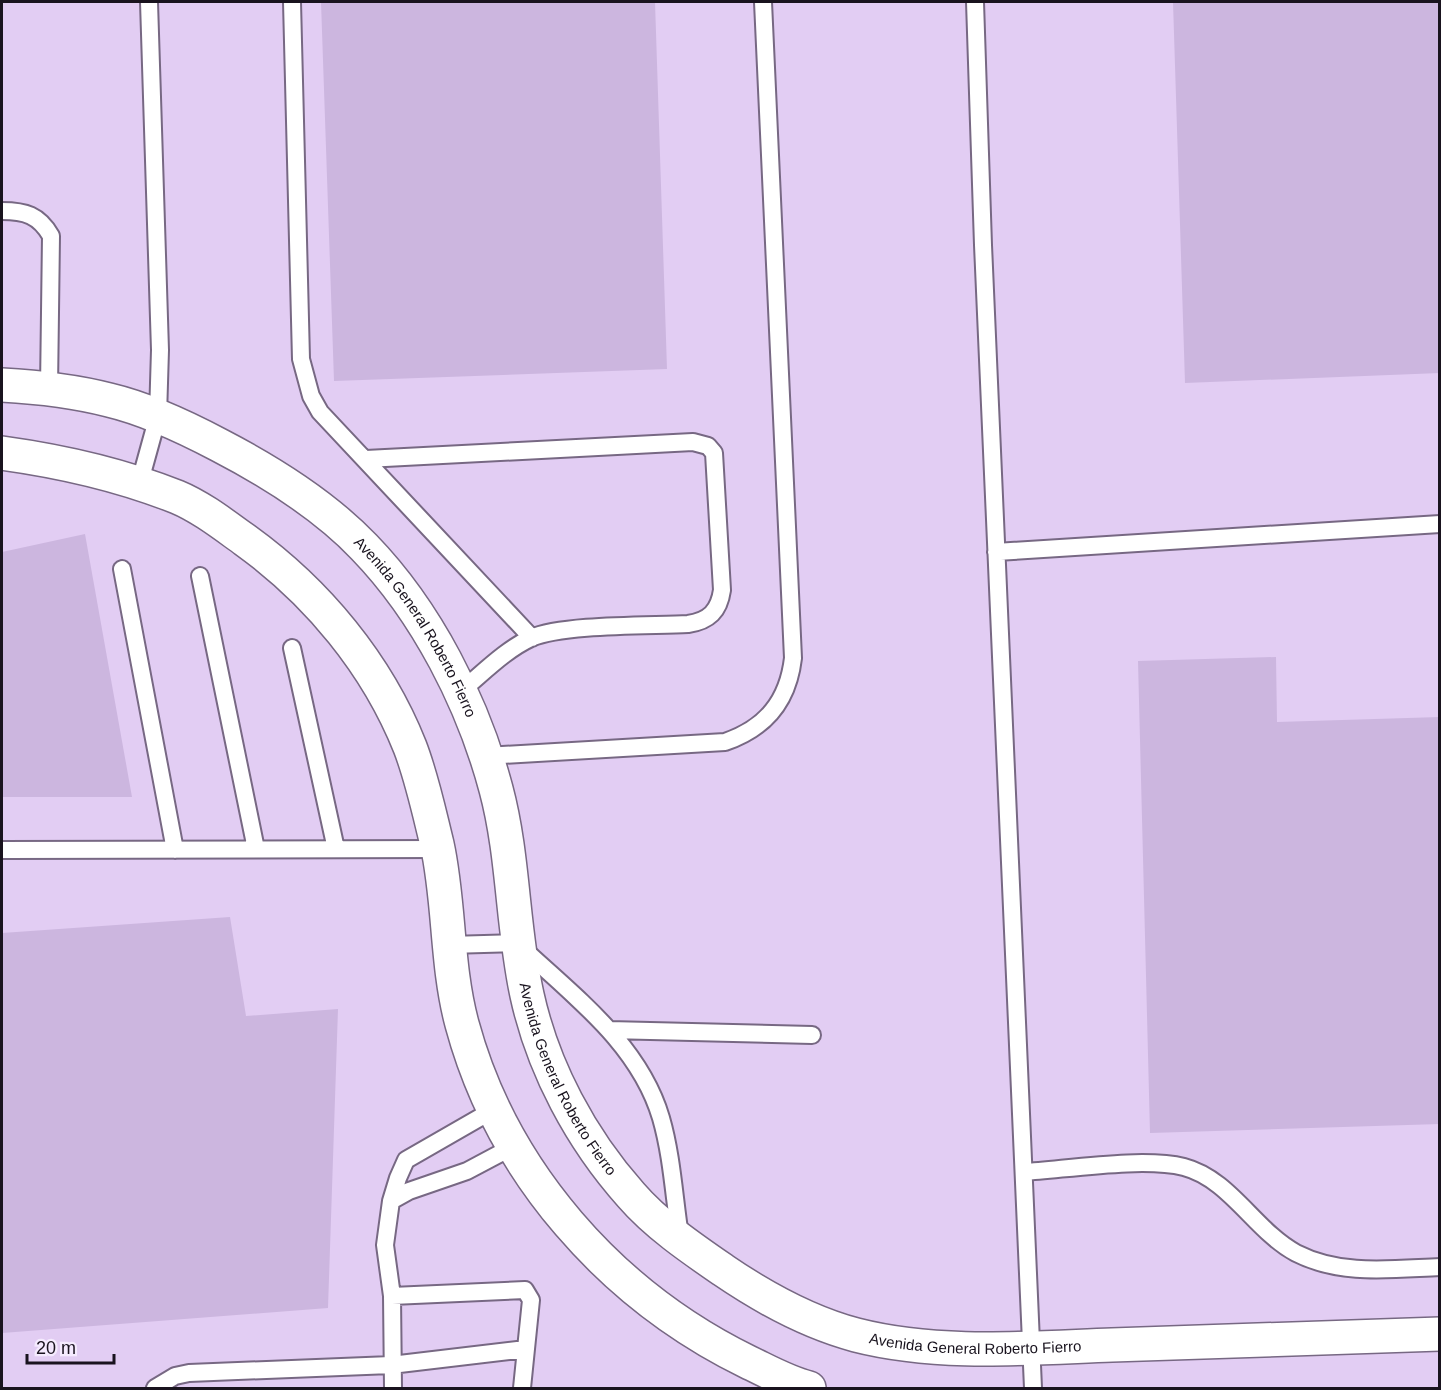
<svg xmlns="http://www.w3.org/2000/svg" width="1441" height="1390" font-family="Helvetica,sans-serif">
  <style>
    .built { fill: #e2cdf3 }
    .building { fill: #ccb6df }
    .lines { fill: none; stroke-linecap: round; stroke-linejoin: round }
    .lane-casing { stroke: #776883; stroke-width: 20 }
    .secondary-casing { stroke: #776883; stroke-width: 36 }
    .lane { stroke: #fff; stroke-width: 16 }
    .secondary { stroke: #fff; stroke-width: 33 }
    .labels { text-anchor: middle; stroke-width: 4.5; stroke-linejoin: round; paint-order: stroke }
    .street-label { font-size: 15px; fill: #19131e; stroke: #f5ebfe }
  </style>
  <rect width="100%" height="100%" fill="#ebdafa"/>
  <path class="built" d="M2 2H1439V1388H2Z"/>
  <path class="building" d="M321 2H655L667 369 334 381Z
    M1173 2H1440V373L1185 383Z
    M85 534 132 797H2V552Z
    M1276 657 1277 722 1440 717V1124L1150 1133 1138 661Z
    M230 917 246 1016 338 1009 328 1308 2 1333V933Z"/>
  <g class="lines">
    <defs>
      <path id="lane" d="M292 2 301 359 311 396 320 412 532 638
        M975 2 983 245 1033 1388
        M2 211C25 211 39 215 51 236L49 388
        M366 459 693 442 708 446 714 453 722 590C719 611 709 621 688 624 650 626 563 624 531 638 505 650 483 673 461 691
        M139 485 158 416 160 350 149 2
        M996 552 1440 524
        M122 569 175 850
        M200 576 256 849
        M292 648 336 849
        M486 756 725 742C766 728 788 701 793 658L763 2
        M2 850 438 849
        M449 945 517 943C571 994 639 1043 661 1118 672 1156 674 1197 680 1236
        M609 1030 812 1035
        M1024 1172C1069 1169 1143 1157 1184 1167 1230 1179 1255 1231 1296 1253 1341 1276 1391 1269 1440 1267
        M391 1201 409 1191 467 1171 514 1146
        M392 1296 525 1290 531 1300 522 1388
        M155 1388 175 1376 189 1373 391 1365 526 1349
        M393 1388 392 1296 385 1245 391 1201 398 1178 406 1160 493 1110"/>
      <g id="secondary">
        <path id="s1" d="M2 385C38 387 74 391 109 400 147 409 185 427 219 445 271 472 324 505 364 547 427 612 473 703 496 789 514 856 512 927 527 995 543 1068 581 1139 631 1195 656 1224 691 1248 723 1270 764 1298 807 1322 856 1335 938 1356 1029 1348 1112 1345 1221 1341 1330 1337 1440 1334"/>
        <path d="M2 453C60 461 122 475 177 497 201 507 224 525 245 540 317 592 377 664 410 747 422 778 429 812 437 844 450 903 446 965 462 1024 502 1172 611 1295 748 1362 767 1371 788 1383 809 1388"/>
      </g>
    </defs>
    <use href="#lane" class="lane-casing"/>
    <use href="#secondary" class="secondary-casing"/>
    <use href="#lane" class="lane"/>
    <use href="#secondary" class="secondary"/>
  </g>
  <g class="labels">
    <g class="street-label">
      <text dy="5" stroke="none"><textPath href="#s1" startOffset="501">Avenida General Roberto Fierro</textPath></text>
      <text dy="5" stroke="none"><textPath href="#s1" startOffset="986">Avenida General Roberto Fierro</textPath></text>
      <text dy="5" stroke="none"><textPath href="#s1" startOffset="1508">Avenida General Roberto Fierro</textPath></text>
    </g>
  </g>
  <rect width="1441" height="1390" fill="none" stroke="#19131e" stroke-width="6"/>
  <path d="M27 1354v9h87v-9" fill="none" stroke="#19131e" stroke-width="3"/>
  <text x="36" y="1354" font-size="18" fill="#19131e" stroke="#f5ebfe" stroke-width="4.5" paint-order="stroke">20 m</text>
</svg>
